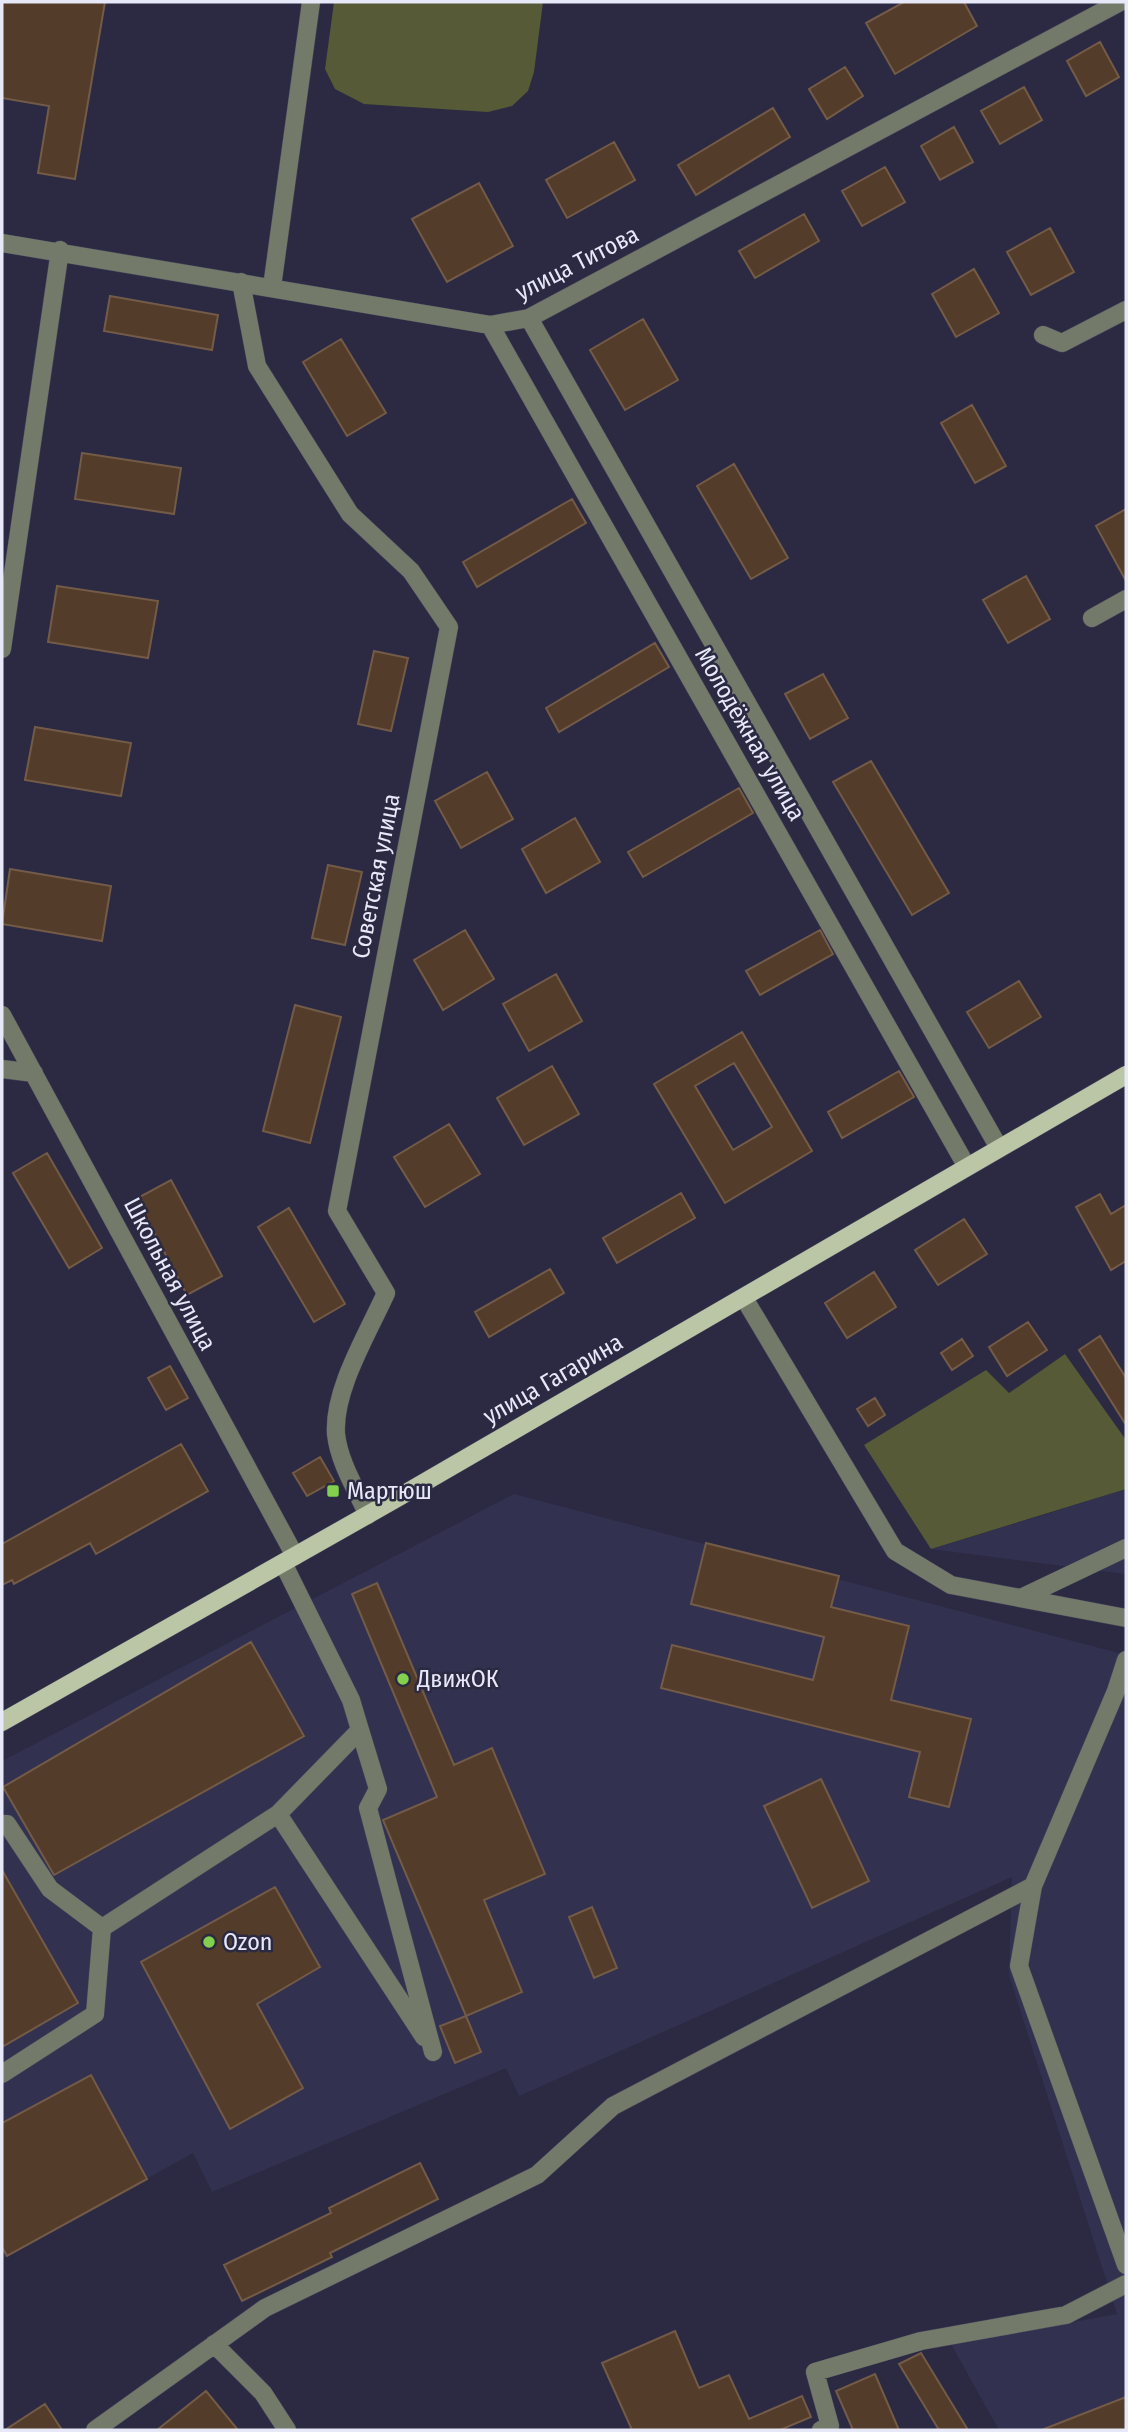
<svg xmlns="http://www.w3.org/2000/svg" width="1128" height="2432" font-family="'Fira Sans Condensed',sans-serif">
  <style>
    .built { fill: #323150 }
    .green { fill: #565a36 }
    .building { fill: #533d2a; stroke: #735b47; stroke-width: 2; fill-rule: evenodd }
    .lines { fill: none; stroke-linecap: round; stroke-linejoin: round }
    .minor-casing { stroke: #45455b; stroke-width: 19 }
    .major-casing { stroke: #45455b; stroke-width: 19 }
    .minor { stroke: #737a6a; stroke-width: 18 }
    .major { stroke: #bac6a6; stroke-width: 18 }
    .poi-dot { fill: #83d04e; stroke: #2b2a42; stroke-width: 2.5 }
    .labels { text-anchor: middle; stroke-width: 5; stroke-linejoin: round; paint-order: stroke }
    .street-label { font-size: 24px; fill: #e7e8f8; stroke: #2b2a42 }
    .poi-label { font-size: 24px; fill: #e7e8f8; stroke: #2b2a42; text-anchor: start }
  </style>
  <rect width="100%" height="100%" fill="#2b2a42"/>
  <path class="built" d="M1126 1489V1574L931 1549 1040 1516Z
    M514 1494 1126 1655V2430H999L951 2344 1117 2314 1009 1975 1012 1877 519 2096 506 2068 212 2192 193 2153 2 2259V1761Z"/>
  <path class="green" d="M334 2H543L534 72 528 91 512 106 488 112 364 104 335 89 325 69Z
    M1065 1354 1126 1440V1489L931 1549 864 1445 986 1370 1009 1393Z"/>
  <path class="building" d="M2 2H105L75 179 38 173 49 106 2 98Z
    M904 2H964L977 26 895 74 866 23Z
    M1100 42 1119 77 1086 96 1067 61Z
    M845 67 863 96 827 119 809 89Z
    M1024 87 1042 120 1000 144 981 111Z
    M773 108 790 137 696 195 678 165Z
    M954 127 973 162 940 180 921 146Z
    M614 142 635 180 567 218 546 180Z
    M885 167 905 202 862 226 842 191Z
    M479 183 513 246 447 282 412 219Z
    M804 214 819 241 755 278 739 251Z
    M1050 228 1074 272 1031 295 1007 252Z
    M974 269 999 313 956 337 932 294Z
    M110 296 218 315 212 350 104 331Z
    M643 319 678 380 625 410 590 350Z
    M341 339 386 413 347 436 303 362Z
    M972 405 1006 466 975 483 941 423Z
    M82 453 181 468 174 514 75 499Z
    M734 464 788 558 751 579 697 486Z
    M572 499 586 523 477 587 463 562Z
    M1126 509V581L1096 526Z
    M1026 576 1050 619 1008 643 983 600Z
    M57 586 158 601 148 658 48 642Z
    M655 643 669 667 559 732 546 708Z
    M374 651 408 658 391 731 358 724Z
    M823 674 848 718 810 739 785 694Z
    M35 727 131 743 121 796 25 780Z
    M871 761 949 893 912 915 833 782Z
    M487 772 513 819 461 848 435 801Z
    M739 788 753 813 643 877 628 852Z
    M575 818 600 862 546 893 522 849Z
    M328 865 362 872 345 945 312 938Z
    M10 869 111 886 102 941 2 924Z
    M465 930 494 979 443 1010 414 960Z
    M820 930 833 954 760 995 746 971Z
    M556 974 582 1021 529 1051 503 1004Z
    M1019 981 1041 1017 989 1048 967 1012Z
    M295 1005 341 1017 310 1143 263 1131Z
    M742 1032 812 1151 725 1203 654 1084ZM734 1063 772 1127 733 1150 695 1086Z
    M552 1066 579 1114 524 1145 497 1098Z
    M899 1071 914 1097 842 1138 828 1112Z
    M449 1124 480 1174 425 1207 394 1157Z
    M47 1153 102 1248 69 1268 13 1173Z
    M171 1180 222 1276 187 1295 136 1199Z
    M681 1193 695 1218 617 1263 603 1238Z
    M1100 1194 1111 1214 1126 1205V1261L1111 1270 1076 1207Z
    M289 1208 345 1304 314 1322 258 1227Z
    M964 1219 987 1254 938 1285 915 1250Z
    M550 1269 564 1293 489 1337 475 1312Z
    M874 1272 896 1307 847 1338 825 1303Z
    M1028 1322 1047 1350 1007 1376 989 1347Z
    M1100 1336 1126 1378V1425L1079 1350Z
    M962 1339 973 1356 952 1370 941 1353Z
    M170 1366 188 1398 166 1410 148 1378Z
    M875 1398 885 1415 868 1426 857 1409Z
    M181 1444 208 1491 96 1554 90 1543 14 1584 12 1580 2 1585V1544Z
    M320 1457 334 1481 307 1496 293 1473Z
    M706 1543 839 1576 831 1607 909 1626 891 1700 971 1719 949 1807 909 1797 920 1752 661 1688 672 1645 813 1680 824 1637 691 1604Z
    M377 1583 454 1765 492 1748 545 1874 484 1900 522 1992 466 2016 383 1820 437 1797 352 1594Z
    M251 1642 304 1736 54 1875 3 1787Z
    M821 1779 869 1881 812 1908 764 1806Z
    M2 1870 78 2003 2 2047Z
    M275 1887 320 1967 257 2004 303 2088 230 2129 141 1962Z
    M592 1907 617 1968 594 1978 569 1917Z
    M466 2016 481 2052 455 2063 440 2026Z
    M91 2075 147 2179 7 2256 2 2247V2123Z
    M420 2163 438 2199 330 2253 332 2257 242 2301 224 2265 331 2213 329 2208Z
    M675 2331 699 2388 729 2375 749 2419 802 2396 811 2417 780 2430H632L602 2363Z
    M921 2353 968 2430H939L899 2364Z
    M875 2374 899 2430H853L836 2391Z
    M206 2391 238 2430H157Z
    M1126 2397V2430H1044V2429Z
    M45 2404 62 2430H5Z"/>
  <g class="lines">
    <defs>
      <path id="minor" d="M2 243 490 325 529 318 1120 2
        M241 282 257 366 350 514 411 571 449 627 337 1211 386 1293C368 1333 333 1390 336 1434 339 1462 356 1489 368 1515
        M272 287 311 2
        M529 318 999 1148
        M490 325 967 1167
        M1043 335 1062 343 1126 310
        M1092 618 1126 599
        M2 649 60 250
        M2 1015 295 1556
        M2 1069 34 1073
        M744 1298 895 1551 951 1585 1126 1618
        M1021 1598 1126 1548
        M1126 1660 1116 1691 1033 1886 1019 1966 1126 2265
        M360 1730 378 1789 368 1808 433 2052
        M278 1814 424 2037
        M2 1824H7L50 1889 102 1928
        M2 2074 95 2014 102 1928 278 1814 360 1730 351 1700 283 1563
        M214 2344 263 2393 287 2430
        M95 2430 265 2308 537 2175 613 2106 1033 1886
        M821 2430 830 2426 815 2372 921 2341 1066 2315 1126 2284"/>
      <path id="major" d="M2 1722 399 1497 1126 1075"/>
    </defs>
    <use href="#minor" class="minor-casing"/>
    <use href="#major" class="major-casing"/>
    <use href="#minor" class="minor"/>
    <use href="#major" class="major"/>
  </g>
  <g class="poi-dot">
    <rect x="326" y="1484" width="14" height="14" rx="3.5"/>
    <circle cx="403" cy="1679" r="7"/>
    <circle cx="209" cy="1942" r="7"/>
  </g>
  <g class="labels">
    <g class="street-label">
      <text transform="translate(577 263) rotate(-27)" y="8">улица Титова</text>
      <text transform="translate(750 734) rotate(60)" y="8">Молодёжная улица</text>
      <text transform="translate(376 876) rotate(-79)" y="8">Советская улица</text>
      <text transform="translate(170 1274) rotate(62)" y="8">Школьная улица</text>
      <text transform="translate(553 1379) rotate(-30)" y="8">улица Гагарина</text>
    </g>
    <g class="poi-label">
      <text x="347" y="1499">Мартюш</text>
      <text x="417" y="1687">ДвижОК</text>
      <text x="223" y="1950">Ozon</text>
    </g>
  </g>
  <rect width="1128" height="2432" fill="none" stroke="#e7e8f8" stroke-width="7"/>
</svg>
